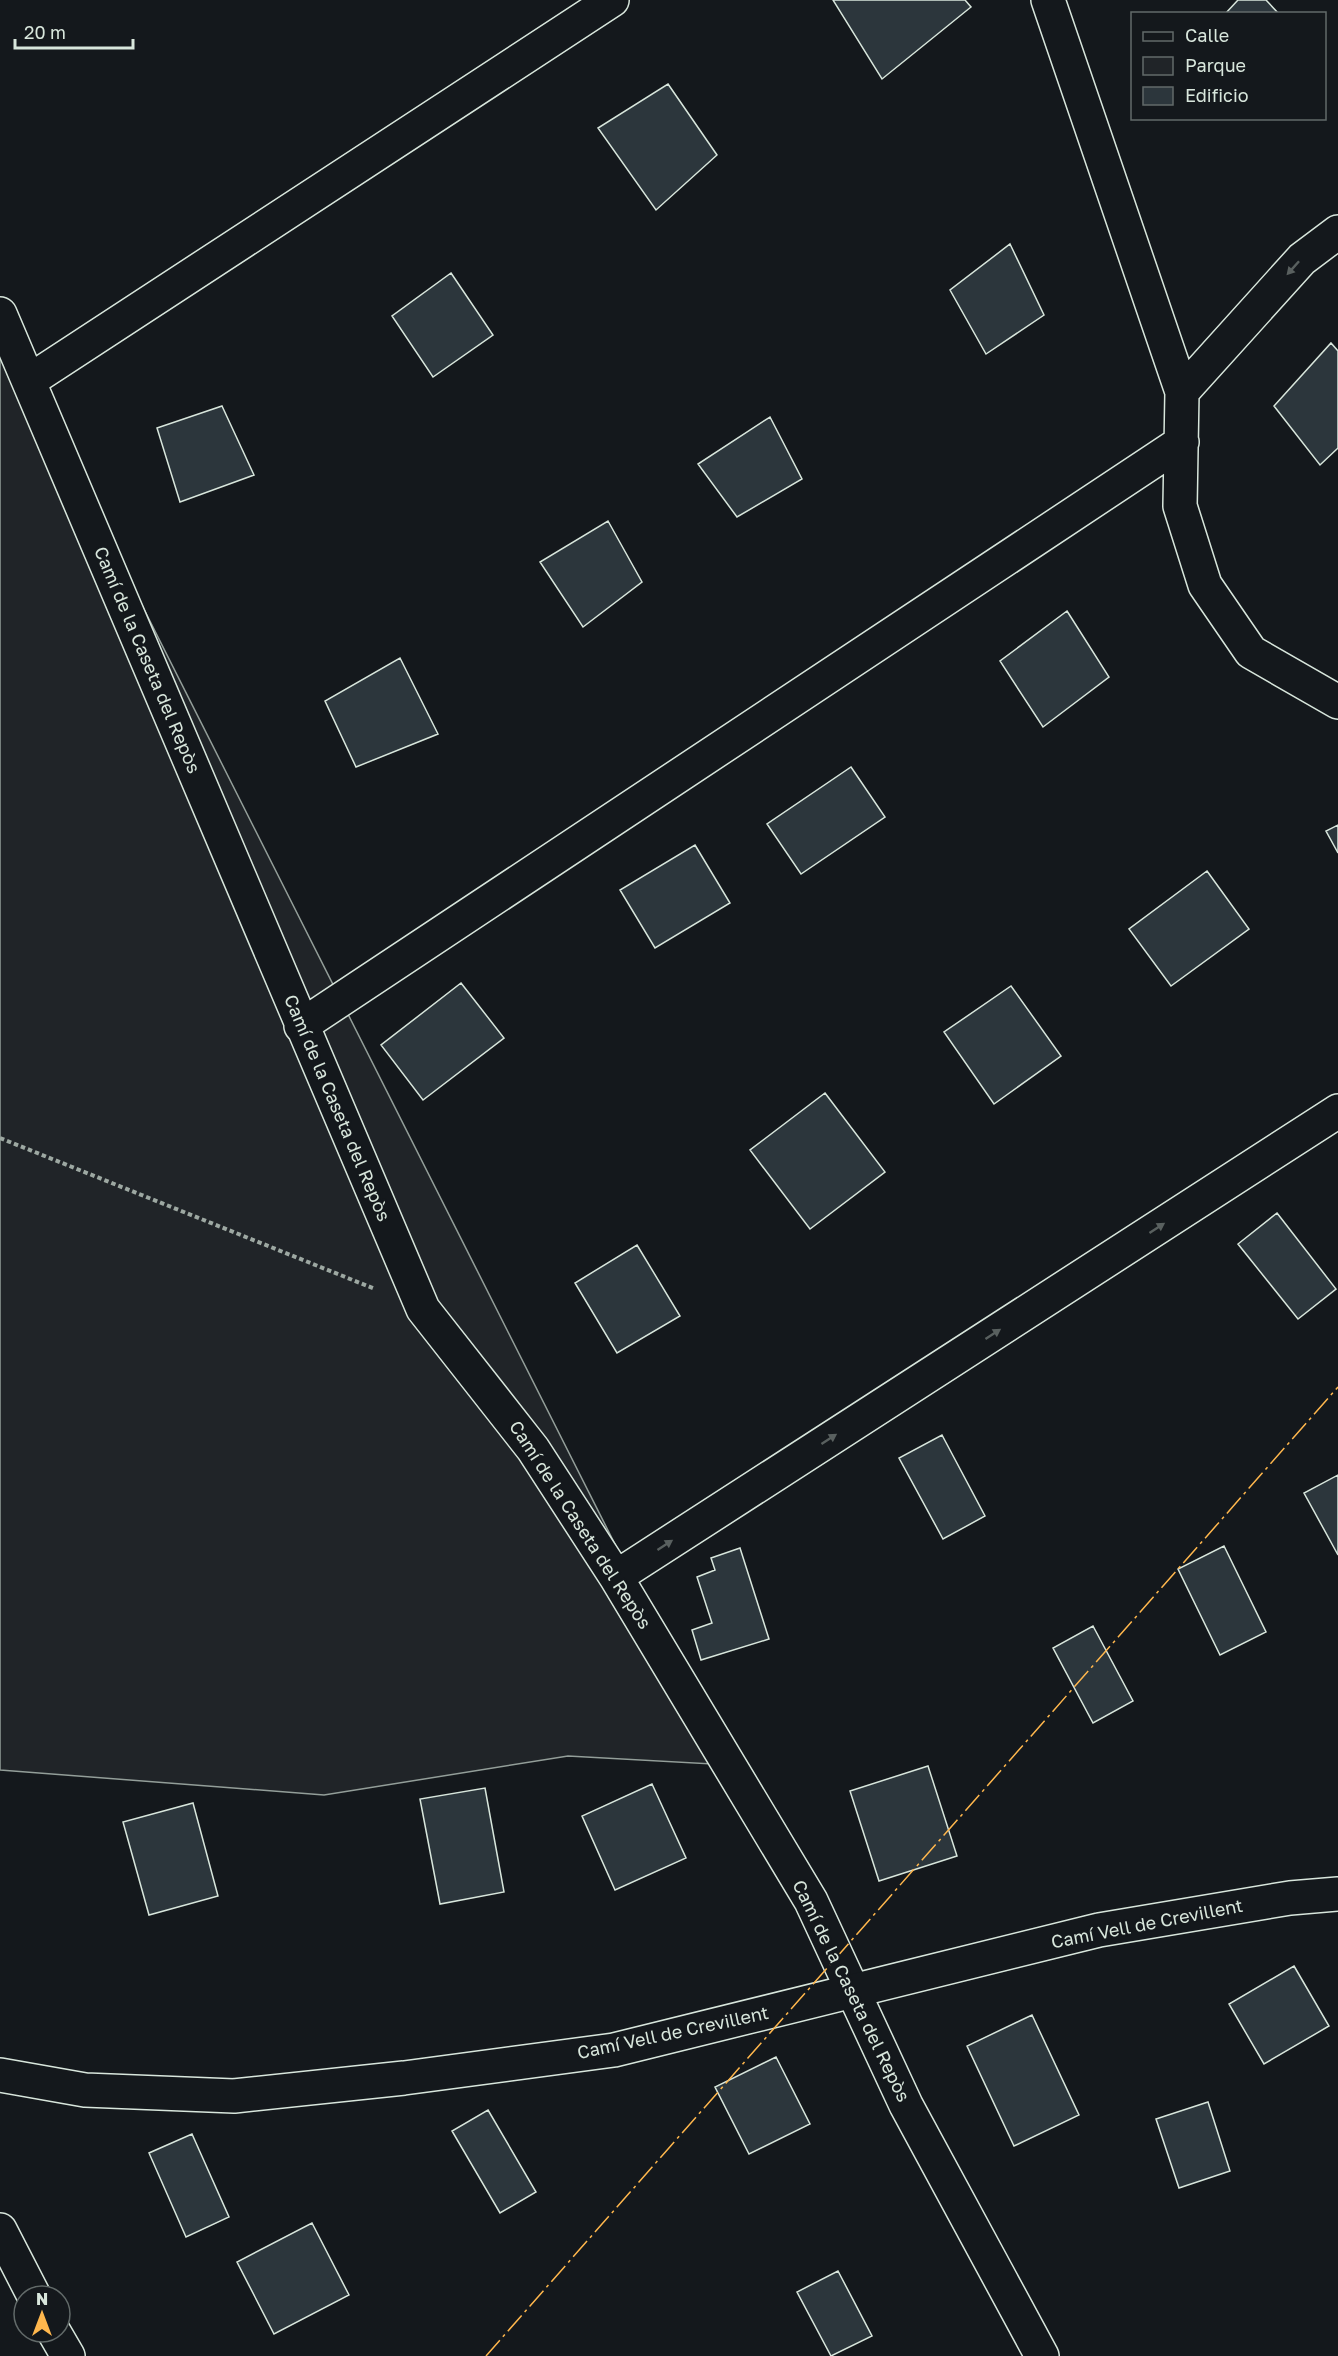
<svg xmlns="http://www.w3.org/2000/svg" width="1338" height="2356" font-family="'Golos Text',sans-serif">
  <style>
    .green { fill: #202428; stroke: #939e99; stroke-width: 1.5 }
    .building { fill: #2c363c; stroke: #d8e6dc; stroke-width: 1.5 }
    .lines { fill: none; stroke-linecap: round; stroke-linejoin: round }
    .street-casing { stroke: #d8e6dc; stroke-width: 36 }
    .secondary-casing { stroke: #d8e6dc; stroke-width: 36 }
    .path { stroke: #9da8a2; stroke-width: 4; stroke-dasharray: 4.5 3; stroke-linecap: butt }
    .street { stroke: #14181c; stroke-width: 33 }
    .secondary { stroke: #14181c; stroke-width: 33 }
    .power { stroke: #ffb74d; stroke-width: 1.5; stroke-dasharray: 21 4.5 3 4.5; stroke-linecap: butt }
    .oneway { fill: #59605f }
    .labels { text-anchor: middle; stroke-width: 4.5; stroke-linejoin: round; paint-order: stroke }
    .street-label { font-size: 18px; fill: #d8e6dc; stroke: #14181c }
  </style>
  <rect width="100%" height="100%" fill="#14181c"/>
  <path class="green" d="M0 314 29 381 699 1711 730 1765 568 1756 324 1795 0 1770Z"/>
  <path class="building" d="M833 0H965L971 7 882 79Z
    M1238 0H1266L1279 14H1225Z
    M668 84 717 155 656 210 598 128Z
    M1010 244 1044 315 986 354 950 290Z
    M451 273 493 335 433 377 392 316Z
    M1331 343 1338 351V448L1320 465 1274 406Z
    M222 406 254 475 180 502 157 428Z
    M770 417 802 479 737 517 698 464Z
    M608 521 642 582 583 627 540 562Z
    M1067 611 1109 677 1043 727 1000 661Z
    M400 658 438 734 356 767 325 701Z
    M851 767 885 817 801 874 767 824Z
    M1338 825V853L1326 831Z
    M695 845 730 903 655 948 620 890Z
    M1207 871 1249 929 1171 986 1129 929Z
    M461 983 504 1038 423 1100 381 1045Z
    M1011 986 1061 1056 994 1104 944 1032Z
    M825 1093 885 1172 810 1229 750 1150Z
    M1277 1213 1336 1289 1298 1319 1238 1244Z
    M637 1245 680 1316 617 1353 575 1283Z
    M942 1435 985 1516 943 1539 899 1458Z
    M1338 1475V1555L1304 1493Z
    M1224 1546 1266 1632 1220 1655 1178 1569Z
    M740 1548 769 1639 701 1660 692 1630 712 1623 697 1577 715 1570 711 1558Z
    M1093 1626 1133 1701 1093 1723 1053 1648Z
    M928 1766 957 1856 879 1881 850 1791Z
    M652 1784 686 1858 615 1890 582 1816Z
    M485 1788 504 1892 440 1904 420 1799Z
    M193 1803 218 1896 149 1915 123 1822Z
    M1294 1966 1329 2026 1264 2064 1229 2004Z
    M1032 2015 1079 2115 1014 2146 967 2046Z
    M776 2057 810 2124 749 2154 715 2087Z
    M1208 2102 1230 2171 1179 2188 1156 2119Z
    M488 2110 536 2192 500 2213 452 2131Z
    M192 2134 229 2217 186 2237 149 2153Z
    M312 2223 349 2295 274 2334 237 2262Z
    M838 2271 872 2336 831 2356 797 2292Z"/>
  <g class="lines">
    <defs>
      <path id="street" d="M1048 0 1182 392 1180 506 1205 585 1251 652 1338 702
        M0 314 423 1309 533 1449 616 1577 811 1901 906 2105 1042 2356
        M29 381 612 0
        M1182 392 1302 259 1338 232
        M301 1026 1182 442
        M616 1577 1338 1111
        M0 2230 34 2296
        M54 2332 68 2356"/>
      <path id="secondary" d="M0 2075 85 2090 234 2096 404 2078 614 2050 1099 1930 1290 1898 1338 1894"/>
    </defs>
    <use href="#street" class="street-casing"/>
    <use href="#secondary" class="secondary-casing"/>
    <path class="path" d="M0 1138 375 1289"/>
    <use href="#street" class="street"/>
    <use href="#secondary" class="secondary"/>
    <path class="power" d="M486 2356 1338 1387"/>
  </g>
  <defs><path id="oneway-solid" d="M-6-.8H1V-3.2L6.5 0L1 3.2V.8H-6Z" transform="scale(1.5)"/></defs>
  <g class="oneway">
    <use href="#oneway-solid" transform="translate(1293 268) rotate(132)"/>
    <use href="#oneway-solid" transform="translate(1157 1228) rotate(-33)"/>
    <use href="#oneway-solid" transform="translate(993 1334) rotate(-33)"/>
    <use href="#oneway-solid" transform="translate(829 1439) rotate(-33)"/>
    <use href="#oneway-solid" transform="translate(665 1545) rotate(-33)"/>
  </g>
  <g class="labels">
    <g class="street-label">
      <text transform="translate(147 660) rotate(67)" y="6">Camí de la Caseta del Repòs</text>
      <text transform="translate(337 1108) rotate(67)" y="6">Camí de la Caseta del Repòs</text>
      <text transform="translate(580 1525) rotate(57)" y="6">Camí de la Caseta del Repòs</text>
      <text transform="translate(1147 1924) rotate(-11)" y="6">Camí Vell de Crevillent</text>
      <text transform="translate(851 1991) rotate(64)" y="6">Camí de la Caseta del Repòs</text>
      <text transform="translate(673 2033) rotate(-12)" y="6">Camí Vell de Crevillent</text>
    </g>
  </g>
  <rect x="1131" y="12" width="195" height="108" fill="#14181c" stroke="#626a69" stroke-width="1.5"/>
  <rect x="1143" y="32" width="30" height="9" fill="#14181c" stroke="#626a69" stroke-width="1.5"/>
  <text x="1185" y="42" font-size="18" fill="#d8e6dc">Calle</text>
  <rect x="1143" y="57" width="30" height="18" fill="#202428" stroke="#626a69" stroke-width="1.5"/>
  <text x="1185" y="72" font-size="18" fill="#d8e6dc">Parque</text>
  <rect x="1143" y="87" width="30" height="18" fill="#2c363c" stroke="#626a69" stroke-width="1.5"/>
  <text x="1185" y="102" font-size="18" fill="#d8e6dc">Edificio</text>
  <g transform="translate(42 2314)"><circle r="28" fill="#14181c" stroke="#626a69" stroke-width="1.5"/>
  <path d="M0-4.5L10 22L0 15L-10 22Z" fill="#ffb74d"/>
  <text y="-9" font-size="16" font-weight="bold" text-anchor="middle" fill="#d8e6dc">N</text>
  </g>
  <path d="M15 39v9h118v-9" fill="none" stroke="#d8e6dc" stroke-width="3"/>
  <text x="24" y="39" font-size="18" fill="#d8e6dc" stroke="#14181c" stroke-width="4.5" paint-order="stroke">20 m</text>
</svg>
